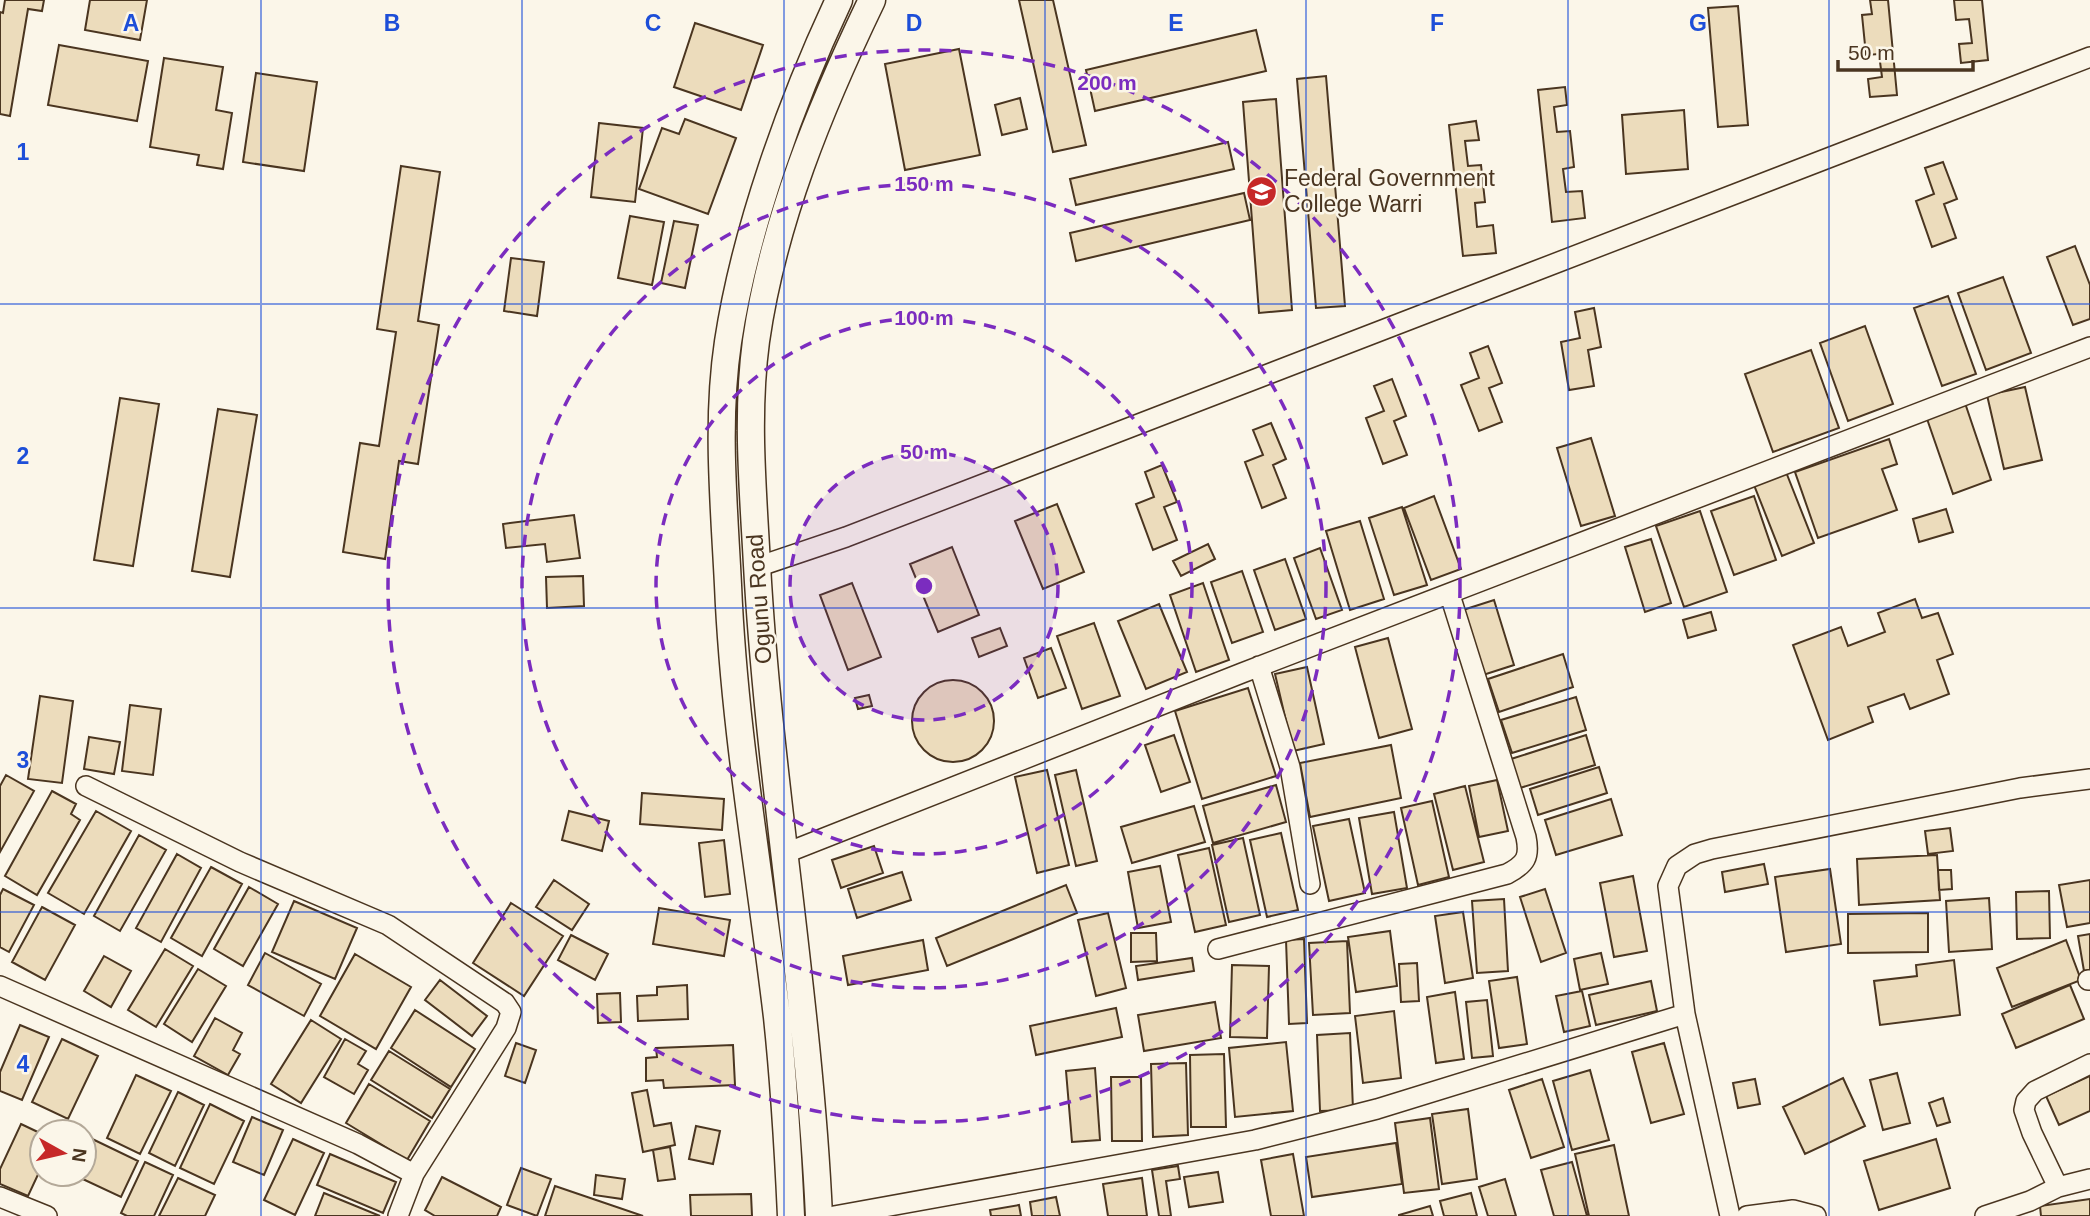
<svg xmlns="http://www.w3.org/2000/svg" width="2090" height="1216" font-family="Arial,sans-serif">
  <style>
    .building { fill: #ecdcbc; stroke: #4a3520; stroke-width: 2 }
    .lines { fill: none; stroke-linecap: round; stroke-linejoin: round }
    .minor-casing { stroke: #4a3520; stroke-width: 22 }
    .major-casing { stroke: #4a3520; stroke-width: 29 }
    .minor { stroke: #fbf6e9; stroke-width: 19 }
    .major { stroke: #fbf6e9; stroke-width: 26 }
    .grid { fill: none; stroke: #1d4ed8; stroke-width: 2; stroke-opacity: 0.55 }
    .ring { fill: none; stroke: #7b2cbf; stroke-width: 3.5; stroke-dasharray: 12 9 }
    .labels { text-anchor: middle; stroke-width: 5; stroke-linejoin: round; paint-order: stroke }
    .poi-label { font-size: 23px; fill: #4a3520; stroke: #fbf6e9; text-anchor: start }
    .street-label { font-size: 23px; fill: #4a3520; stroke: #fbf6e9 }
    .grid-label { font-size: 23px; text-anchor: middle; font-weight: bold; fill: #1d4ed8; stroke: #fbf6e9; stroke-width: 5; stroke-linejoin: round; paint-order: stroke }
    .centre { fill: #7b2cbf; stroke: #fbf6e9; stroke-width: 3.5 }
    .ring-label { font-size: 21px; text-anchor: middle; font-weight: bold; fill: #7b2cbf; stroke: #fbf6e9; stroke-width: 5; stroke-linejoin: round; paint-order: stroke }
  </style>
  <rect width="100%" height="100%" fill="#fbf6e9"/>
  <path class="building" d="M5 0H44L42 11 28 9 10 116 0 114V12L3 13Z
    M90 0H147L140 40 85 30Z
    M1019 0H1053L1086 145 1053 152Z
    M1870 0H1888L1897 95 1870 97 1868 79 1882 77 1879 54 1866 55 1862 15 1872 14Z
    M1954 0H1982L1988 60 1961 63 1959 44 1972 43 1969 19 1956 20Z
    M1738 6 1748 125 1718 127 1708 8Z
    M695 23 763 45 741 110 674 87Z
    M1256 30 1266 71 1095 111 1086 70Z
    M59 45 148 61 137 121 48 105Z
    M959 49 980 155 905 170 885 64Z
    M164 58 223 67 216 110 232 113 223 169 197 165 199 155 150 147Z
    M256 73 317 82 304 171 243 162Z
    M1326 76 1345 306 1316 308 1297 79Z
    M1565 87 1567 105 1554 107 1557 132 1570 131 1574 167 1563 169 1566 192 1582 191 1585 218 1552 222 1538 90Z
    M1020 98 1027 129 1002 135 995 105Z
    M1276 99 1292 310 1259 313 1243 102Z
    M1684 110 1688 169 1626 174 1622 115Z
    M685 119 736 138 708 214 639 189 662 128 679 134Z
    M1476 121 1479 140 1465 141 1468 166 1481 165 1485 202 1475 203 1477 227 1493 225 1496 253 1463 256 1449 125Z
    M599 123 643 128 635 202 591 197Z
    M1228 142 1234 169 1076 205 1070 179Z
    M1943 162 1957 199 1944 204 1956 238 1932 247 1916 201 1934 194 1925 168Z
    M401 166 440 172 418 321 439 325 418 464 399 461 385 559 343 552 360 443 379 446 396 332 377 329Z
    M1244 193 1250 220 1076 261 1070 233Z
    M630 216 664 222 652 285 618 278Z
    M674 221 698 225 685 288 661 283Z
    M2075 246 2090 285V319L2073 325 2047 257Z
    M511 258 544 262 537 316 504 311Z
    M2003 277 2031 353 1986 370 1958 293Z
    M1948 296 1976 374 1942 386 1914 308Z
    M1594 308 1601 347 1588 350 1594 386 1569 390 1561 342 1580 338 1575 312Z
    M1865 326 1893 404 1848 421 1820 343Z
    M1488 346 1502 383 1489 388 1502 422 1479 431 1461 385 1479 378 1470 353Z
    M1811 350 1839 428 1773 452 1745 374Z
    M1392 379 1406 416 1394 421 1407 455 1383 464 1366 418 1384 411 1374 386Z
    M2025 387 2042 460 2004 469 1987 395Z
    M120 398 159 404 133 566 94 560Z
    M1965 403 1991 480 1953 494 1926 416Z
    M218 409 257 415 230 577 192 571Z
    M1271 423 1286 459 1273 465 1286 498 1262 508 1245 462 1263 455 1253 430Z
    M1591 438 1615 516 1581 526 1557 448Z
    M1889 439 1897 464 1882 469 1897 510 1818 538 1795 472Z
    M1162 465 1177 502 1164 507 1177 540 1153 550 1136 504 1154 497 1145 472Z
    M1786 472 1814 543 1782 556 1754 485Z
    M1434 496 1461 569 1431 580 1404 508Z
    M1754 496 1776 560 1734 575 1711 511Z
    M1057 504 1084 572 1043 589 1015 521Z
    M1402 507 1427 585 1394 595 1369 518Z
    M1946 509 1953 532 1919 542 1913 519Z
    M1700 511 1727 592 1684 607 1656 526Z
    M574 515 580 558 547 562 545 544 506 548 503 524Z
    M1360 521 1384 599 1350 610 1326 531Z
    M1651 539 1671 603 1645 612 1625 547Z
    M1208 544 1215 559 1181 576 1173 561Z
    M952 547 979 615 938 632 910 564Z
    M1320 548 1342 610 1316 619 1294 558Z
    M1285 559 1306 619 1275 630 1254 570Z
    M1242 571 1263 632 1232 643 1211 582Z
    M583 576 584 606 547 608 546 577Z
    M852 583 881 657 848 670 820 595Z
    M1203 583 1229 660 1196 672 1170 595Z
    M1915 599 1922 618 1938 613 1953 654 1937 660 1949 694 1910 709 1904 694 1868 707 1873 722 1828 740 1793 645 1841 627 1848 646 1885 632 1878 613Z
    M1494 600 1514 665 1483 675 1463 610Z
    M1159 604 1187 672 1146 689 1118 621Z
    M1711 612 1716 630 1688 638 1683 620Z
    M1094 623 1120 696 1082 709 1057 636Z
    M1000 628 1007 646 979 657 972 638Z
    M1388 638 1412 729 1379 738 1355 647Z
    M1051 648 1066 688 1038 698 1024 658Z
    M1563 654 1573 687 1499 712 1488 679Z
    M1307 667 1324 744 1293 751 1275 674Z
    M912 721a41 41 0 1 1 82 0a41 41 0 1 1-82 0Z
    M1248 688 1276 776 1202 799 1175 711Z
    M869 695 872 706 858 709 855 698Z
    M40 696 73 701 62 783 28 779Z
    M1576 697 1586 730 1512 753 1501 720Z
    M130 705 161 709 153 775 122 771Z
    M1174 735 1190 782 1161 792 1145 745Z
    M1586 735 1595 765 1520 788 1511 759Z
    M89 737 120 742 114 774 84 769Z
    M1391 745 1401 798 1310 817 1300 763Z
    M1599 767 1607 793 1538 815 1530 789Z
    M1047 770 1069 865 1037 873 1015 777Z
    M1076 770 1097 861 1076 866 1055 775Z
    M6 775 34 791 0 852V786Z
    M1497 780 1508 831 1479 837 1469 786Z
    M1276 785 1286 822 1213 843 1203 806Z
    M1465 786 1484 862 1453 870 1434 794Z
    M52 791 76 804 71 814 80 820 37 895 5 876Z
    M642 793 724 799 722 830 640 824Z
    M1611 799 1622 835 1556 855 1545 820Z
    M1432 801 1449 877 1418 885 1401 808Z
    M1194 806 1205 842 1132 863 1121 827Z
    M96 811 131 831 84 914 48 893Z
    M569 811 609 821 602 851 562 840Z
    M1394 812 1407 888 1372 894 1359 818Z
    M1349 819 1365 893 1329 901 1313 826Z
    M1950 828 1953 851 1928 854 1925 831Z
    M1281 833 1298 910 1267 917 1250 840Z
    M139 835 166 850 120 931 94 916Z
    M1243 838 1260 915 1229 922 1212 845Z
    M724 840 730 894 705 897 699 843Z
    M874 846 883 873 841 888 832 860Z
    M1209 848 1226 925 1195 932 1178 855Z
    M177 854 201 868 161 942 136 928Z
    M1937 855 1940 900 1859 905 1857 859Z
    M1764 864 1768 884 1725 892 1722 872Z
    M1160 866 1171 922 1138 928 1128 872Z
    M211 867 242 884 202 956 171 938Z
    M1830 869 1841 944 1786 952 1775 877Z
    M1938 870H1951L1952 889 1939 890Z
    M902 872 911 900 857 918 848 889Z
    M1633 876 1647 951 1614 957 1600 883Z
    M554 880 589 904 572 930 536 907Z
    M2090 880V923L2067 927 2059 885Z
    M1066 885 1077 913 947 966 936 938Z
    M249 887 278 904 243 966 214 949Z
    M3 889 34 905 9 952 0 947V895Z
    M1545 889 1566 953 1541 962 1520 897Z
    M2049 891 2050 938 2017 939 2016 892Z
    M1989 898 1992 949 1949 952 1946 901Z
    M1504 899 1508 971 1477 973 1472 901Z
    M294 901 357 928 335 979 272 952Z
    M511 903 563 936 524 996 473 963Z
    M42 907 75 925 45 980 12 962Z
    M659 908 730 920 724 956 653 944Z
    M1463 912 1473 978 1445 983 1435 916Z
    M1108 913 1126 988 1096 996 1078 920Z
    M1928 913V952L1848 953V914Z
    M1390 931 1397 986 1356 992 1348 937Z
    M1131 933H1156L1157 961 1131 962Z
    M2090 934V970L2084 971 2078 936Z
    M571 935 608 954 595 980 558 960Z
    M1304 939 1307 1023 1289 1024 1286 940Z
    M923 940 928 970 848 985 843 956Z
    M2066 940 2081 980 2012 1007 1997 968Z
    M1347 941 1350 1013 1313 1015 1309 943Z
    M165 949 193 966 156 1027 128 1010Z
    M265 953 321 984 304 1016 248 985Z
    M1601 953 1608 984 1580 990 1574 959Z
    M355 954 411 987 376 1049 320 1016Z
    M104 956 131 971 111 1007 84 991Z
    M1192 958 1194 971 1138 980 1136 966Z
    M1954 960 1960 1015 1880 1025 1874 981 1917 976 1916 965Z
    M1417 963 1419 1001 1401 1002 1399 964Z
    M1232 965 1269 966 1267 1038 1230 1037Z
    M198 969 226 986 192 1042 164 1024Z
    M1517 977 1527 1044 1499 1048 1489 981Z
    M440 980 487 1016 472 1036 425 1000Z
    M1651 981 1657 1011 1596 1025 1589 995Z
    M687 985 688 1019 638 1021 637 996 657 995V987Z
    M2070 985 2084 1019 2016 1048 2002 1014Z
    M1582 991 1590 1026 1564 1032 1556 996Z
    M1455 992 1464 1059 1436 1063 1427 997Z
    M620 993 621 1022 598 1023 597 994Z
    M1487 1000 1493 1056 1472 1058 1466 1002Z
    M1215 1002 1221 1038 1144 1051 1138 1015Z
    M1116 1008 1122 1037 1036 1055 1030 1026Z
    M415 1010 475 1049 451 1087 391 1048Z
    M1394 1011 1401 1078 1363 1083 1355 1016Z
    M215 1018 242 1033 233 1050 240 1054 228 1075 194 1056Z
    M311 1020 341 1039 301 1103 271 1084Z
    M20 1025 49 1037 22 1100 0 1091V1072Z
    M1350 1033 1353 1110 1320 1111 1317 1035Z
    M62 1039 98 1056 68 1119 32 1102Z
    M345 1039 366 1051 358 1064 368 1070 354 1094 324 1077Z
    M1286 1042 1293 1111 1235 1117 1229 1048Z
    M516 1043 536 1050 525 1083 505 1076Z
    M1664 1043 1684 1114 1651 1123 1632 1052Z
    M733 1045 735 1085 664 1088 663 1080 646 1081V1058L657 1057 656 1048Z
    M389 1051 450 1089 432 1118 371 1080Z
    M1224 1054 1226 1127H1191L1190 1055Z
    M1186 1063 1188 1135 1153 1137 1151 1064Z
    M1095 1068 1100 1140 1072 1142 1066 1071Z
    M1590 1070 1609 1140 1572 1150 1553 1081Z
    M1897 1073 1910 1123 1883 1130 1870 1080Z
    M136 1075 171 1091 140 1154 107 1138Z
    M2090 1076V1111L2059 1125 2046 1096Z
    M1111 1077H1141L1142 1141H1112Z
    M1843 1078 1865 1126 1805 1154 1783 1107Z
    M1542 1079 1564 1147 1531 1158 1509 1090Z
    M1755 1079 1760 1104 1738 1108 1733 1083Z
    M369 1084 430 1121 407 1160 346 1123Z
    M647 1090 654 1126 671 1123 675 1145 643 1152 632 1093Z
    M178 1092 204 1105 175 1166 149 1153Z
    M1943 1098 1950 1122 1937 1126 1929 1103Z
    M210 1104 244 1121 214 1184 180 1168Z
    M1468 1109 1477 1179 1442 1184 1432 1114Z
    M252 1117 283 1130 264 1175 233 1162Z
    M1430 1118 1439 1189 1404 1193 1395 1123Z
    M21 1124 42 1134V1166L28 1196 0 1184V1169Z
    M696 1126 720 1131 713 1164 689 1159Z
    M84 1135 138 1161 121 1197 72 1174H84Z
    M293 1139 324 1153 295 1215 264 1200Z
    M1936 1139 1950 1188 1879 1210 1864 1161Z
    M1396 1143 1402 1184 1312 1197 1306 1157Z
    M1614 1145 1629 1216H1589L1575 1154Z
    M670 1147 675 1179 658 1181 653 1150Z
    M330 1154 396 1182 383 1213 317 1185Z
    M1293 1154 1304 1216H1271L1261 1160Z
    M145 1162 173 1175 154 1216H127L121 1213Z
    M1572 1162 1587 1216H1554L1541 1170Z
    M1178 1166 1180 1179 1166 1181 1171 1216H1159L1152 1170Z
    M521 1168 551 1179 537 1216 507 1205Z
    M1218 1172 1223 1202 1189 1207 1184 1177Z
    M596 1175 625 1179 622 1199 594 1195Z
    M442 1177 501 1207 497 1216H435L425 1210Z
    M178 1178 215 1195 205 1216H159Z
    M1142 1178 1147 1216H1108L1103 1184Z
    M1505 1179 1516 1216H1488L1479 1187Z
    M555 1186 643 1216H545Z
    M324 1193 380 1216H315Z
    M1471 1193 1477 1216H1444L1440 1201Z
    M751 1194 752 1216H691L690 1195Z
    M1056 1197 1060 1216H1032L1030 1202Z
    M2090 1199V1216H2041L2040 1206Z
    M1019 1205 1021 1216H991L990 1210Z
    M1430 1206 1433 1216H1399V1215Z"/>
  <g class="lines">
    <defs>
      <path id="minor" d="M757 567 846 537 2090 57
        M1259 666 1290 767 1310 884
        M86 786 240 862 388 925 505 1003 511 1012 506 1028 414 1174 398 1216
        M786 853 1242 673 2090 347
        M1218 949 1507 874C1526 864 1530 857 1526 837L1450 595
        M2088 980H2090
        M0 986 358 1144 414 1174
        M2058 1187 2032 1133 2024 1110 2026 1101 2035 1091 2090 1064
        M0 1197 47 1216
        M834 1216 1255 1140 1377 1109 1685 1014
        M1730 1216 1685 1014 1668 886 1677 866 1695 854 1712 849 2020 788 2090 779
        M1747 1216 1793 1210 1816 1216
        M1985 1216 2030 1201 2058 1187 2090 1179"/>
      <path id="major" d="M791 1216C788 1150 784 1083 777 1017 760 873 734 730 728 585 724 504 716 422 728 342 745 230 791 102 839 0
        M819 1216C809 998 769 783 757 565 753 490 746 416 756 341 773 222 820 108 872 0"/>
    </defs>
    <use href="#minor" class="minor-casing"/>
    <use href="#major" class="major-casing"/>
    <use href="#minor" class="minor"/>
    <use href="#major" class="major"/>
  </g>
  <path class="grid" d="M261 0V1216M522 0V1216M784 0V1216M1045 0V1216M1306 0V1216M1568 0V1216M1829 0V1216M0 304H2090M0 608H2090M0 912H2090"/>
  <circle cx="924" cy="586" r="134" fill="#7b2cbf" fill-opacity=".12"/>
  <g class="ring">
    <circle cx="924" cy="586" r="134"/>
    <circle cx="924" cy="586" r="268"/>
    <circle cx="924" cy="586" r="402"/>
    <circle cx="924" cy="586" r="536"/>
  </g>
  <defs>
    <symbol id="university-disc" viewBox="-11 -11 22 22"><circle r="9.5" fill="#c62828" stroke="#fbf6e9"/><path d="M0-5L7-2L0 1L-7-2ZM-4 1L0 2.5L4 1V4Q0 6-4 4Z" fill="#fff"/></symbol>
  </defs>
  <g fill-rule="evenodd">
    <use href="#university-disc" x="1244" y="174" width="35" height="35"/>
  </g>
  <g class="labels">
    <g class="poi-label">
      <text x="1284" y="186">Federal Government<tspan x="1284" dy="26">College Warri</tspan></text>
    </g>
    <g class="street-label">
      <text transform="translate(759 599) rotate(-94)" y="8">Ogunu Road</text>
    </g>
  </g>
  <g class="grid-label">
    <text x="131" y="31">A</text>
    <text x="392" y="31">B</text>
    <text x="653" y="31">C</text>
    <text x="914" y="31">D</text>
    <text x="1176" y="31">E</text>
    <text x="1437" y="31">F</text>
    <text x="1698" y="31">G</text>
    <text x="23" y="160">1</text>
    <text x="23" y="464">2</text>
    <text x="23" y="768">3</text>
    <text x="23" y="1072">4</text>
  </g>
  <circle cx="924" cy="586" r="10" class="centre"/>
  <g class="ring-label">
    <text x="1107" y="90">200 m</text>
    <text x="924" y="191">150 m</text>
    <text x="924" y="325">100 m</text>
    <text x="924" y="459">50 m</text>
  </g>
  <g transform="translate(63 1153) rotate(98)"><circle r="33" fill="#fbf6e9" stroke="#b4a999" stroke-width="2"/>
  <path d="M0-5L12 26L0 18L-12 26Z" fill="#c62828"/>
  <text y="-10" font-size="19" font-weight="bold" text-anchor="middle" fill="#4a3520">N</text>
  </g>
  <path d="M1838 60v10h135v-10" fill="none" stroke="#4a3520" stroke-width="3.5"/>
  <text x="1848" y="60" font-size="21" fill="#4a3520" stroke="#fbf6e9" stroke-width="5" paint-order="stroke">50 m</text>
</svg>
